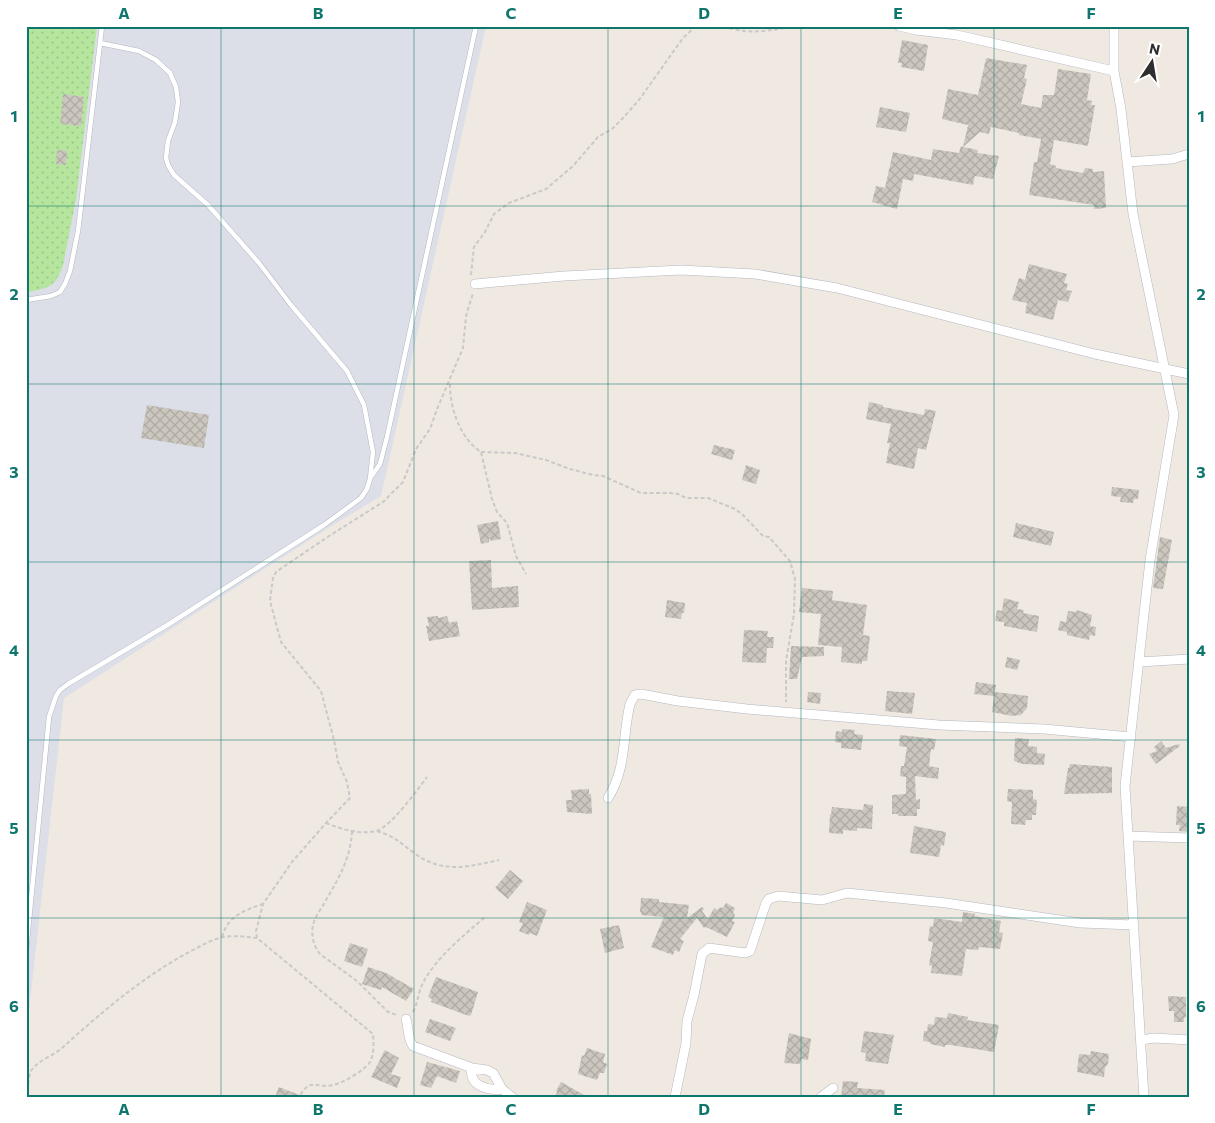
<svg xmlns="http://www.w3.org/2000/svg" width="1215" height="1123" font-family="Commissioner,sans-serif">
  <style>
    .airport { fill: #dcdee8 }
    .grass { fill: url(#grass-dots) }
    .building { fill: url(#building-cross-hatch) }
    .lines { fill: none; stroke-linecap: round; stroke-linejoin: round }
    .lane-casing { stroke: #b4b7c1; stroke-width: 5.5 }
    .street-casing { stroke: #b4b7c1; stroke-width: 10 }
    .path { stroke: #c9c9c9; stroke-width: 2; stroke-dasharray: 4 2.5; stroke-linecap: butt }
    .lane { stroke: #fff; stroke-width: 4.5 }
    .street { stroke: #fff; stroke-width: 9 }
    .grid { fill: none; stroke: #0f766e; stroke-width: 1; stroke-opacity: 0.55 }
    .neatline { fill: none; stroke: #0f766e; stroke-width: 2 }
    .grid-label { font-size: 16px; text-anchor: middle; font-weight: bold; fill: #0f766e }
  </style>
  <defs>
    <pattern id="grass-dots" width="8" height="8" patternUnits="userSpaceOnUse" patternTransform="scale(1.25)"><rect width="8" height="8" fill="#b6e59e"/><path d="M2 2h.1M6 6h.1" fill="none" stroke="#9dc588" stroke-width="1.8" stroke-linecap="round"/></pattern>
    <pattern id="building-cross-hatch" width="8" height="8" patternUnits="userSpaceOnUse" patternTransform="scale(1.25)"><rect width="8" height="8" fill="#cbc7bf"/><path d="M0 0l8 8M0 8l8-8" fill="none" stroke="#afaba4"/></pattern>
  </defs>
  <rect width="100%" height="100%" fill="#efe9e1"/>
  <path class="airport" d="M26 26H486L381 496 330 527 64 698 26 1037Z"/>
  <path class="grass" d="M26 26H97L76 199 63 265C56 287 47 289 26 292Z"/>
  <path class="building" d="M902 40 928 45 924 71 901 67 902 63H898Z
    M986 58 1027 65 1024 78 1027 79 1021 104 1041 108 1043 95H1054L1058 69 1091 74 1087 100 1092 101 1091 105H1095L1088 146 1054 140 1050 164 1056 166V168L1083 173 1085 168 1093 169V172L1104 171 1106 208 1094 209V205L1029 195 1034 162H1037L1041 139 1019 135V133L991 127 989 134 980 132 963 147 978 150 977 153 999 156 993 179 975 176 973 185 914 174 913 181 903 179 897 209 872 202 876 186 885 188 893 152 931 160 933 149 959 153 961 146 963 147 968 125 942 119 948 89 978 95Z
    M63 94 84 97 81 126 60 124Z
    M880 107 910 113 906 132 876 127Z
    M57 150 67 151 66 165 56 164Z
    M1029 264 1067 274 1064 283 1068 284 1066 290 1072 291 1068 302 1058 300 1053 320 1025 313 1027 303 1012 300 1019 278 1025 280Z
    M869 402 883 405V407L924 415 925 409 936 411 926 450 918 448 914 469 886 463 890 443H887L891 424 866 419Z
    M147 405 209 415 204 448 141 438Z
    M714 445 735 450 732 460 711 454Z
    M746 465 760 470 756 484 742 480Z
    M1112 487 1139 490 1138 499H1134L1133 503 1120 502 1121 497 1111 496Z
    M498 521 501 539 491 541 489 538V542L481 544 477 525Z
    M1016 523 1054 532 1051 546 1013 537Z
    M1160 537 1172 540 1163 589 1153 588Z
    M491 560 492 588 518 586 519 607 472 610 469 561Z
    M802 588 833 591 832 600 867 605 863 635 870 636 867 661H862V664L841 662 842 647 818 645 821 614 799 612Z
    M1004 598 1019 602 1017 609 1024 610 1023 613 1039 616 1037 632 1004 626V622L995 621 997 610 1002 611Z
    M667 600 685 603 684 613H682L681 619 665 617Z
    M1077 610 1092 615 1090 626 1096 627 1095 636 1090 635 1089 640 1067 635V632L1058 630 1060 621 1066 622 1068 611 1076 612Z
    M438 616V618L447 616 449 623 457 621 460 636 429 641 426 626H429L427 617Z
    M744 630 768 631 767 637H774L773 648H767L766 663 742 662Z
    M791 646 824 647V656L802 657 797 679H789Z
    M1007 657 1020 660 1017 670 1005 667Z
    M976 682 996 685 995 692 1028 696 1027 708 1021 715 1012 716 992 712 994 696 974 694Z
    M887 691 915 693 912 714 885 711Z
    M808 692 821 693 820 704 807 702Z
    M842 729 855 730 854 734 863 735 861 750 841 748V743L835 742 836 731 842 732Z
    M900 735 936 739 934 750 931 749 929 766 939 768 938 779 915 776 916 800 920 799V809H917V816H898V814H892V795L906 794V777L900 776 901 766H904L907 747 899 746Z
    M1015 738 1029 739 1028 746 1037 747V753L1045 754 1044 765 1022 764 1014 761Z
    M1161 741 1166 748 1179 744 1180 746 1156 764 1149 754 1157 751 1154 747Z
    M1070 764 1112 767V793L1064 794 1068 768H1069Z
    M589 789V794H591L592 814 567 812 566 800H572L571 790Z
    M1008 789 1033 790V799L1037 800 1036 815H1032V820H1026L1025 825 1011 824 1012 802 1007 801Z
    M864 804 873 805 872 829 857 828V831L843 830V834L829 833 830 814H831L832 807 863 810Z
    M1177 806 1189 807V832L1179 831 1180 825H1176Z
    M914 826 946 832 944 846 941 845 939 857 910 853Z
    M510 870 523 881 508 899 495 888Z
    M641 898 659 899V902L689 905 687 918 702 907 704 909 702 911 708 919 714 908 718 910 720 907 723 908 726 903 735 908 733 913 735 915 732 921 735 922 727 937 706 927 704 928 697 918 680 939 684 941 679 952 675 950 673 955 651 947 664 917 641 915V912H640Z
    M527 902 547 910 537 936 530 933 529 935 519 931 523 923 519 922Z
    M963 912 975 914 974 916 1001 921 999 932 1003 933 1000 949 979 947 978 950 966 949 962 976 931 973 932 966 929 965 933 942 928 941 930 926 933 927 934 918 962 922Z
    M619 925 624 948 605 953 600 929Z
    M350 943 368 949 362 967 344 961Z
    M368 967 386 973 414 989 406 1001 382 987 381 990 362 984Z
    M436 977 478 992 471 1015 469 1016 431 1002 432 999 428 997Z
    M1168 996 1186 997V1017L1184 1018V1022H1174V1011H1169Z
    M948 1013 968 1017 967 1020 999 1025 994 1052 951 1045H945V1047L930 1044V1042L923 1041 924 1031H927L928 1024 934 1025 935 1017 947 1018Z
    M430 1019 456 1028 450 1041 425 1032Z
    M864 1031 894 1035 888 1064 865 1061 866 1053 861 1052Z
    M789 1033 811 1039 808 1060 801 1059 800 1064 784 1063Z
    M587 1048 605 1054 603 1062 607 1064 604 1073H600L597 1080 578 1074 582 1055 584 1056Z
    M385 1050 399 1058 391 1074 401 1077 397 1088 371 1077Z
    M1091 1051 1109 1054 1108 1064 1105 1067 1104 1077 1077 1072 1079 1054 1090 1055Z
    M427 1062 460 1071 456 1083 437 1076 431 1088 420 1085Z
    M843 1081 858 1082 857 1088 885 1090 884 1097H841Z
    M561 1082 588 1097H555L557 1092 556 1091Z
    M279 1087 302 1096V1097H275Z"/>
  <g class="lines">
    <defs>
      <path id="lane" d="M26 300 51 296 60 292 65 284 70 271 78 231 102 26
        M371 477 380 464 387 437 476 26
        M26 951 49 717 56 696 60 690 68 684 169 624 324 525 361 498 367 489 370 479 373 452 364 405 347 371 291 305 259 263 208 205 174 175 168 165 166 158 168 141 175 122 178 102 176 87 170 73 156 60 139 51 100 43"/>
      <path id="street" d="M899 26 916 30 957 35 1114 71
        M1114 26V71L1121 109 1133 214 1174 415 1150 560 1125 786 1144 1097
        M1127 162 1172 159 1189 154
        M475 284 564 276 681 270 755 274 837 288 1095 354 1189 374
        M1139 662 1189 659
        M608 798C627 768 622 737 630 704L635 695 641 694 678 701 747 709 939 725 1044 729 1131 737
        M1128 836 1189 838
        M406 1019C409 1029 407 1037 413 1046L472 1068 487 1070 493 1073 502 1089 512 1097
        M1141 1040 1154 1038 1189 1040
        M472 1068C468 1086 489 1091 502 1089
        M675 1097 686 1043 687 1021 694 995 702 954 709 948 745 953 750 951 766 903 769 899 778 896 822 900 847 893 946 903 1080 923 1134 925
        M821 1097 833 1088"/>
    </defs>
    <use href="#lane" class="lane-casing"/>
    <use href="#street" class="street-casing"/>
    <path class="path" d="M723 26C746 34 761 32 785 28L788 26
      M471 275 474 247 485 232 494 214 509 203 546 189 573 166 598 137 612 129 623 118 639 100 683 38 696 26
      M450 384C450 409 460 438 481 452L492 499 497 512 507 523 516 556 526 574
      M481 452 515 453 546 460 570 469 593 475 603 476 641 493H670L678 494 686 498H708L735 509 743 515 763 536 769 537 790 561 795 579 794 614 786 661V702
      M326 823C341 829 359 835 376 831 391 827 418 789 427 777
      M352 831C351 857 339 878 326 900 322 908 315 916 313 925 311 935 313 945 320 954L357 981 388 1012 397 1015
      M377 831C396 837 399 842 414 853 443 874 467 867 499 860
      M222 937C227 917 244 910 263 904
      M257 938 256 931 263 904 292 862 326 823 350 798 347 782 338 762 334 740 321 691 281 642 270 601 273 578 276 572 329 536 383 502 403 482 416 449 430 429 437 409 463 348 466 316 473 293
      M413 1012C418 1003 418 992 423 983 434 960 465 934 484 918
      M26 1097C28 1090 28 1077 31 1071 38 1060 53 1056 62 1048 103 1011 146 974 195 949 204 944 214 939 223 937 235 935 246 937 257 938L373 1034C374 1043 374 1054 370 1062 364 1071 343 1083 333 1085 316 1089 311 1076 299 1097"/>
    <use href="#lane" class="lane"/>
    <use href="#street" class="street"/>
  </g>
  <path class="grid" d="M221 26V1097M414 26V1097M608 26V1097M801 26V1097M994 26V1097M26 206H1189M26 384H1189M26 562H1189M26 740H1189M26 918H1189"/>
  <rect width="1215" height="1123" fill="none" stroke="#ffffff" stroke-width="55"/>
  <g transform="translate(1152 62) rotate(12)" stroke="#ffffff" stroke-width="4" paint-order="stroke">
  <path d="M0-4L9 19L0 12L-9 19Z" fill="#2e2e2e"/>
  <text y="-8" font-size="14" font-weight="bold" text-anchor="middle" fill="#2e2e2e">N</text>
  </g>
  <rect x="28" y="28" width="1160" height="1068" class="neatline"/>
  <g class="grid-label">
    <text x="124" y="19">A</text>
    <text x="318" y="19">B</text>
    <text x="511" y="19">C</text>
    <text x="704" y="19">D</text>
    <text x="898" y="19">E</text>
    <text x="1091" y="19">F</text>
    <text x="14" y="122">1</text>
    <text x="1201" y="122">1</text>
    <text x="14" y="300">2</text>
    <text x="1201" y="300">2</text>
    <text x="14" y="478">3</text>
    <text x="1201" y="478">3</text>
    <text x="14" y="656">4</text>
    <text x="1201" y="656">4</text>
    <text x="14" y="834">5</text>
    <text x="1201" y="834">5</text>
    <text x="14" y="1012">6</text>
    <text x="1201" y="1012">6</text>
    <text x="124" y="1115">A</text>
    <text x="318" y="1115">B</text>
    <text x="511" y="1115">C</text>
    <text x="704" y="1115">D</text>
    <text x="898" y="1115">E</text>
    <text x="1091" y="1115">F</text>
  </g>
</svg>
